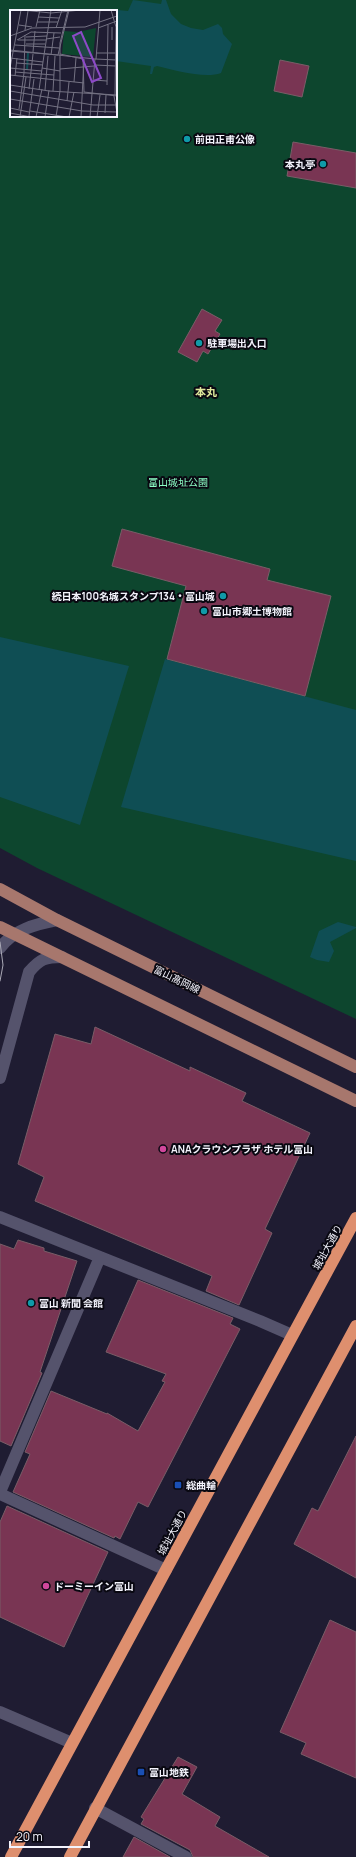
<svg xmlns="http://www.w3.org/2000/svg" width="356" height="1857" font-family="Manrope,'Noto Sans JP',sans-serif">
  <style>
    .green { fill: #0d462e; fill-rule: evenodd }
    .water { fill: #0f4e54 }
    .building { fill: #793553; stroke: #795d67 }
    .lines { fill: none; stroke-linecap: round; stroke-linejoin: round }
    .street { stroke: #55536c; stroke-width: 12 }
    .primary { stroke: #a7776d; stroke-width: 12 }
    .highway { stroke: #de8f6e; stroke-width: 12 }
    .tram { stroke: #aaa9b6; stroke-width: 1 }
    .culture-dot { fill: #0f9aa8; stroke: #090811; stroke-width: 1.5 }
    .hotel-dot { fill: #d1479c; stroke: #090811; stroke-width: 1.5 }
    .transit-dot { fill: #1a4fb4; stroke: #090811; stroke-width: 1.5 }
    .labels { text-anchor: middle; stroke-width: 4; stroke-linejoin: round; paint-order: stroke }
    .poi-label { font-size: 10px; font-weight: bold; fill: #f4f4fd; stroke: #090811; text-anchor: start }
    .park-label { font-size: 10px; fill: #8cfdc5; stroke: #090811 }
    .street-label { font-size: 10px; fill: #f4f4fd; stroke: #090811 }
    .neighbourhood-label { font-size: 11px; font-weight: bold; fill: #dfe99c; stroke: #090811 }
    .inset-river { fill: none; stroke: #0f4e54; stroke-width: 2 }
    .inset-road { fill: none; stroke: #747283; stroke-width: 1 }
    .view { fill: #8d4ac8; fill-opacity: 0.15; stroke: #8d4ac8; stroke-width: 2 }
    .inset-edge { fill: none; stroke: #f4f4fd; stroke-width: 2 }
  </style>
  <rect width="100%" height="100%" fill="#1f1c32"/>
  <path class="green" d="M0 0H356V1019L37 868 0 848ZM11 11H116V116H11Z"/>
  <path class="water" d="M133 0 161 4 162 0H166L171 14 181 24 191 28 203 30 218 24 222 28 223 34 232 44 221 73C205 79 174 70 157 66L154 67 152 74H150L151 66 116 61V11H99L107 9 128 11Z
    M0 637 129 666 80 825 0 797Z
    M165 659 356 710V861L121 807Z
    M338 922 356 927V928L330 942 334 951 329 962 317 960 310 957 319 931Z"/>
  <path class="building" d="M280 60 309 66 302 97 274 91Z
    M293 142 356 153V188L287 176Z
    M202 309 222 320 215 331 220 334 208 354 203 351 197 362 178 352Z
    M122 529 270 569 267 580 331 596 305 696 167 659 186 586 112 566Z
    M95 1027 190 1071V1067L246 1093 242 1101 310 1133 265 1229 272 1233 239 1305 206 1291 212 1276 35 1201 44 1177 18 1164 55 1034 91 1044Z
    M18 1240 44 1248V1251L77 1261 40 1372 42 1373 11 1446 0 1441V1244L14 1249Z
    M138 1280 233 1318 230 1324 240 1329 148 1507 138 1502 120 1539 115 1536 114 1538 13 1492 30 1454 25 1452 51 1391 107 1414V1413L138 1431 165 1382 162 1381 166 1374 106 1352Z
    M356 1436V1578L294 1544 312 1508 318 1511Z
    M7 1506 108 1552 64 1647 0 1617V1522Z
    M330 1620 356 1632V1778L301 1754 306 1743 280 1732Z
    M178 1757 197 1767 182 1794 220 1817 215 1826 269 1857H193L190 1850 141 1824 144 1819 141 1817Z
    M134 1837 170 1857H123Z"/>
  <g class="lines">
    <path class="street" d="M0 948C13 930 36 924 57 920
      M0 1078 29 972C40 959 45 957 62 957
      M0 1217 260 1321 292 1335
      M0 1492 100 1257
      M0 1494 166 1570
      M0 1712 72 1743
      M95 1808 186 1857"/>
    <path class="primary" d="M0 889 57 920 356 1067
      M0 927 356 1101"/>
    <path class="highway" d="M11 1857 356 1218
      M70 1857 356 1326"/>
    <path class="tram" d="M0 942 3 965 0 981"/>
  </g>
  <g class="culture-dot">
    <circle cx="187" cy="139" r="4"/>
    <circle cx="323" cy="164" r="4"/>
    <circle cx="199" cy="343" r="4"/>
    <circle cx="223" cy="596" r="4"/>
    <circle cx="204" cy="611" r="4"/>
    <circle cx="31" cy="1303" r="4"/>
  </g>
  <g class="hotel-dot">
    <circle cx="163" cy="1149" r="4"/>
    <circle cx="46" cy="1586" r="4"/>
  </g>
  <g class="transit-dot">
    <rect x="174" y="1481" width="8" height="8" rx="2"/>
    <rect x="137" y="1768" width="8" height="8" rx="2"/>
  </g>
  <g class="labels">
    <g class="poi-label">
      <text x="195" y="143">前田正甫公像</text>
      <text x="315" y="168" text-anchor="end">本丸亭</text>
      <text x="207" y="347">駐車場出入口</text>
      <text x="215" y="600" text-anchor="end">続日本100名城スタンプ134・富山城</text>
      <text x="212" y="615">富山市郷土博物館</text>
      <text x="171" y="1153">ANAクラウンプラザ ホテル富山</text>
      <text x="39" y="1307">富山 新聞 会館</text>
      <text x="186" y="1489">総曲輪</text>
      <text x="54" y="1590">ドーミーイン富山</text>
      <text x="149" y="1776">富山地鉄</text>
    </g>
    <g class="park-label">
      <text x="178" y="486">富山城址公園</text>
    </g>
    <g class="street-label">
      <text transform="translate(177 979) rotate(26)" y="4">富山高岡線</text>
      <text transform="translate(327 1247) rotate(-61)" y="4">城址大通り</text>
      <text transform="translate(172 1532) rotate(-62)" y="4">城址大通り</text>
    </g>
    <g class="neighbourhood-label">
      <text x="206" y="396">本丸</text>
    </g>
  </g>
  <g transform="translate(10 10)">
    <rect width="107" height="107" fill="#1f1c32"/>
    <path d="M86 18 83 47 52 44 54 21 68 22Z" fill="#0d462e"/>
    <path class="inset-river" d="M17 60 18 43"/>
    <path class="inset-road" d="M12 0 41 3 71 0M101 0 106 17 105 85M28 7 49 8M27 12H48M9 15 22 17M26 17 30 0M46 18 52 0M88 18 107 11M15 20 18 1M0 26 22 18 75 17 107 6M16 27 37 26M36 29 50 27M7 30 21 22 51 23M8 30H36M102 30V17M16 34H35M5 35 49 38M0 40 85 49M0 41 48 45 59 0M23 42 25 21M87 43H106M50 44 73 49 74 82 107 86M34 45 41 0M41 45 44 23M0 48 33 52M86 49 90 0M7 53 33 55M85 55 106 56M0 58 11 0M0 58 32 61M32 58 50 61M50 59 84 56M5 62 44 65M0 65 74 73M5 66 7 48M84 70 97 71M64 72 66 48M0 75 39 81 107 85M97 75 98 15M19 79 23 44M29 80 34 45M35 80 38 46M0 81 83 95H107M43 81 45 46M104 86 107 103M0 89 72 101 107 102M57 91 59 72M0 98 19 102M9 99 14 63 15 25M20 101 57 107M0 103 21 107M95 103 96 85M19 106 24 69M10 107 16 67M26 107 32 79M35 107 39 80M46 107 50 81V33L58 0M59 107 64 82M71 107 74 49M80 107 85 49 107 50M87 107 90 85"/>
    <path class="view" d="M71 22 91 68 82 72 63 26Z"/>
    <rect width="107" height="107" class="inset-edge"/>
  </g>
  <path d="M10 1841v6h79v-6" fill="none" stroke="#f4f4fd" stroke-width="2"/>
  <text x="16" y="1841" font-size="12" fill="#f4f4fd" stroke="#090811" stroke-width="3" paint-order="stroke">20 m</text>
</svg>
